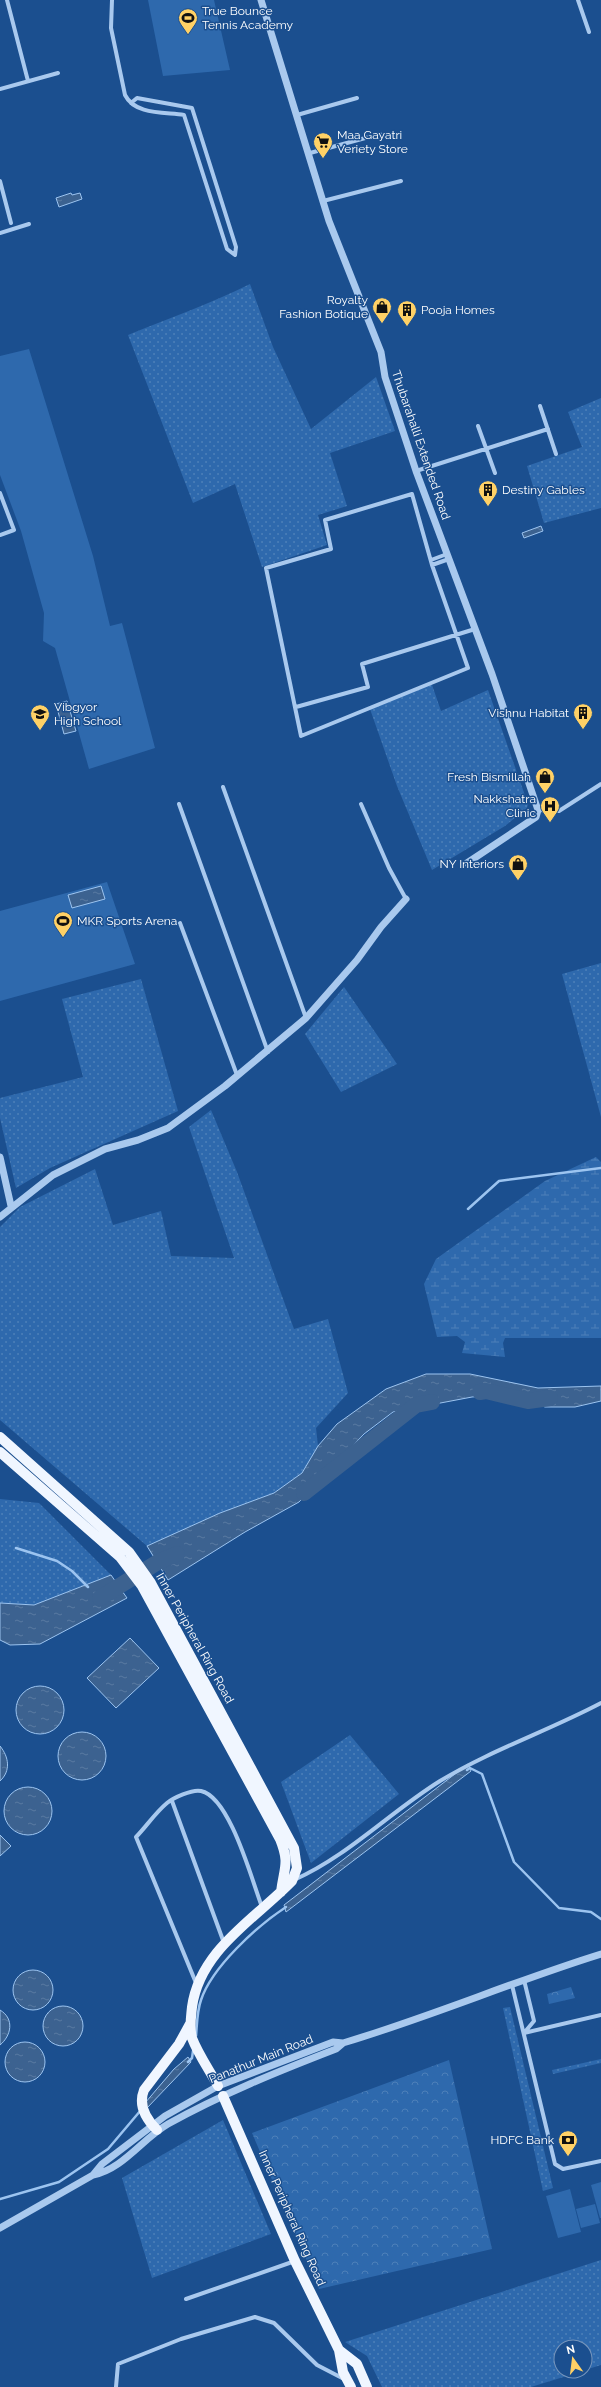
<svg xmlns="http://www.w3.org/2000/svg" width="601" height="2387" font-family="Raleway,sans-serif">
  <style>
    .grass { fill: url(#grass-dots) }
    .forest { fill: url(#forest-crowns) }
    .wetland { fill: url(#wetland-marsh) }
    .pitch { fill: #2e69ad }
    .water { fill: url(#water-ripples); stroke: #9cc4f0 }
    .lines { fill: none; stroke-linecap: round; stroke-linejoin: round }
    .stream { stroke: #9cc4f0; stroke-width: 2.5 }
    .river { stroke: #3c6290; stroke-width: 16 }
    .minor { stroke: #a9c9ee; stroke-width: 4 }
    .tertiary { stroke: #a9c9ee; stroke-width: 7 }
    .primary { stroke: #f0f6ff; stroke-width: 10 }
    .labels { text-anchor: middle; stroke-width: 3; stroke-linejoin: round; paint-order: stroke }
    .poi-label { font-size: 12px; fill: #fff; stroke: #1b4f8f; text-anchor: start }
    .street-label { font-size: 12px; fill: #fff; stroke: #1b4f8f }
  </style>
  <defs>
    <pattern id="grass-dots" width="8" height="8" patternUnits="userSpaceOnUse"><rect width="8" height="8" fill="#2e69ad"/><path d="M2 2h.1M6 6h.1" fill="none" stroke="#4d80b9" stroke-width="1.8" stroke-linecap="round"/></pattern>
    <pattern id="forest-crowns" width="20" height="18" patternUnits="userSpaceOnUse"><rect width="20" height="18" fill="#2e69ad"/><path d="M2 6a3 3 0 1 1 6 0M12 15a3 3 0 1 1 6 0" fill="none" stroke="#4d80b9"/></pattern>
    <pattern id="wetland-marsh" width="20" height="14" patternUnits="userSpaceOnUse"><rect width="20" height="14" fill="#2e69ad"/><path d="M1 5h8M5 5V1M11 12h8M15 12V8" fill="none" stroke="#4d80b9"/></pattern>
    <pattern id="water-ripples" width="26" height="14" patternUnits="userSpaceOnUse"><rect width="26" height="14" fill="#3c6290"/><path d="M2 4q2-2 4 0t4 0M15 11q2-2 4 0t4 0" fill="none" stroke="#597aa1"/></pattern>
  </defs>
  <rect width="100%" height="100%" fill="#1b4f8f"/>
  <path class="grass" d="M250 284 273 347 311 429 376 377 395 431 330 453 347 506 318 515 327 545 262 567 235 484 193 503 128 335C169 318 210 304 250 284Z
    M601 398V508L544 523 527 466 582 447 568 412Z
    M431 682 441 711 488 690 528 804 527 808 505 826 432 870 397 786 370 709Z
    M601 963V1117L562 974Z
    M141 979 178 1111 50 1168 16 1188 0 1118V1098L83 1077 62 999Z
    M344 987 397 1064 341 1092 305 1034Z
    M211 1110 237 1172 294 1329 328 1319 348 1393 316 1428 318 1446 302 1473 274 1493 220 1513 147 1546 0 1420V1227L20 1207 95 1169 113 1225 161 1211 171 1256 234 1258 189 1127Z
    M0 1499 39 1503 111 1575 34 1605 0 1603Z
    M350 1735 399 1794 311 1863 281 1782Z
    M510 2007 553 2188 543 2191 503 2008Z
    M601 2059V2063L553 2074 552 2070Z
    M223 2120 271 2234 152 2278 122 2178Z
    M601 2260V2365L585 2370V2347H561V2371H583L531 2387H382L367 2356 345 2342Z"/>
  <path class="forest" d="M571 1987 575 1998 549 2004 547 1994Z
    M449 2060 492 2249 319 2289 252 2133Z"/>
  <path class="wetland" d="M596 1157 601 1162V1338H505L503 1343 505 1357 462 1353 465 1342 457 1336 437 1337 424 1284 436 1259 545 1181Z"/>
  <path class="pitch" d="M148 0H214L230 70 163 76Z
    M29 349 93 556 110 626 122 623 155 748 89 769 55 648 43 641 44 613 21 531 0 475V356Z
    M107 882 135 964 0 1001V911Z
    M601 2182V2218H600L591 2185Z
    M570 2189 581 2232 558 2238 546 2196Z
    M595 2204 600 2223 581 2228 576 2209Z"/>
  <path class="water" d="M71 193 72 195 80 193 82 199 59 207 56 198Z
    M541 526 543 531 524 538 522 533Z
    M67 701 76 731 64 734 56 704Z
    M101 886 105 899 72 908 68 895Z
    M426 1374H470L538 1388 601 1386V1401L575 1407H545L509 1394 472 1397 393 1412 364 1434 299 1502 245 1532 168 1580 147 1546 220 1513 274 1493 302 1473 318 1446 337 1424 386 1389Z
    M111 1575 127 1598 40 1644 10 1645 0 1640V1603L34 1605Z
    M130 1638 159 1668 116 1708 87 1678Z
    M16 1710a24 24 0 1 1 48 0a24 24 0 1 1-48 0Z
    M58 1756a24 24 0 1 1 48 0a24 24 0 1 1-48 0Z
    M0 1746C9 1757 11 1771 0 1781Z
    M468 1764 471 1771 286 1912 284 1905Z
    M4 1811a24 24 0 1 1 48 0a24 24 0 1 1-48 0Z
    M0 1835 11 1846 0 1856Z
    M13 1990a20 20 0 1 1 40 0a20 20 0 1 1-40 0Z
    M43 2026a20 20 0 1 1 40 0a20 20 0 1 1-40 0Z
    M0 2010C15 2019 11 2036 0 2045Z
    M5 2062a20 20 0 1 1 40 0a20 20 0 1 1-40 0Z
    M188 2057 191 2062 147 2108 145 2103 174 2069Z"/>
  <g class="lines">
    <path class="stream" d="M468 1209 499 1181 601 1168
      M16 1548 57 1561 72 1571 88 1587
      M467 1770 470 1768 482 1774 514 1862 559 1908 591 1912 601 1919
      M196 2036C197 2025 197 2011 201 2000 212 1967 257 1926 286 1907
      M188 2062 192 2058 193 2051
      M0 2199 59 2182 108 2149 141 2110"/>
    <path class="river" d="M480 1392 486 1391 528 1401 550 1398
      M304 1493 416 1405 432 1402
      M100 1598 158 1562 177 1554"/>
    <path class="minor" d="M7 0 28 81
      M112 0 111 28 125 95C135 115 164 112 184 115L227 249 235 255 236 247 192 108 137 98 131 103
      M578 0 589 32
      M0 89 58 73
      M297 115 357 98
      M310 153 380 134
      M0 181 11 223
      M323 201 401 181
      M0 233 29 224
      M540 406 556 454
      M478 426 495 473
      M416 471 548 429
      M0 493 14 530 0 535
      M412 494 432 565 468 668 301 736 266 568 331 549 325 520Z
      M431 560 447 554
      M432 565 449 559
      M296 707 368 687 362 664 475 629
      M223 787 306 1018
      M179 804 268 1052
      M361 804 389 868 406 899
      M538 810 559 811 601 784
      M180 923 237 1075
      M172 1801 224 1943
      M294 1880C348 1856 390 1812 440 1781 491 1750 548 1731 601 1703
      M524 1980 534 2021 524 2033
      M196 1983 136 1837C146 1827 155 1813 167 1803 173 1798 192 1789 201 1791 230 1797 252 1881 262 1907
      M512 1985 555 2164 563 2169 601 2161
      M524 2033 601 2015
      M186 2299 295 2261
      M116 2387 118 2364 181 2339 255 2317 274 2323 317 2365 344 2379"/>
    <path class="tertiary" d="M261 0 329 221 381 352 385 377 416 471 492 674 538 810 536 817 467 863
      M0 1157 11 1206
      M0 1217 53 1175 105 1149 138 1140 168 1128 225 1086 306 1018 357 960 381 927 406 899
      M93 2175 102 2164 165 2116 218 2086 333 2042 343 2043
      M0 2228 93 2175C123 2169 142 2139 168 2124 222 2094 279 2071 336 2049L343 2043C430 2017 514 1981 601 1954"/>
    <path class="primary" d="M0 1437 129 1552 151 1583 294 1848 297 1868 292 1881C254 1920 200 1950 192 2007 191 2018 189 2028 192 2038 198 2054 210 2071 218 2086
      M0 1452 120 1557 142 1586 280 1839C290 1864 284 1867 281 1892
      M223 2096 295 2261 339 2350 343 2372 351 2387
      M157 2130C146 2119 138 2105 144 2090L179 2044 190 2024
      M339 2350 357 2364 367 2387"/>
  </g>
  <defs>
    <symbol id="stadium-pin" viewBox="-11 -11 22 30"><path d="M0 17L-7.5 6A9.5 9.5 0 1 1 7.5 6Z" fill="#ffd166" stroke="#1b4f8f"/><path d="M0-5a6.5 5 0 1 0 0 10a6.5 5 0 1 0 0-10ZM-3.5-1.8h7v3.6h-7Z" fill="#111"/></symbol>
    <symbol id="supermarket-pin" viewBox="-11 -11 22 30"><path d="M0 17L-7.5 6A9.5 9.5 0 1 1 7.5 6Z" fill="#ffd166" stroke="#1b4f8f"/><path d="M-6-5.5h2.5l.6 2H6L4.5 2H-2.5L-4.4-4H-6ZM-1.5 3.2a1.3 1.3 0 1 0 .1 0ZM3 3.2a1.3 1.3 0 1 0 .1 0Z" fill="#111"/></symbol>
    <symbol id="shop-pin" viewBox="-11 -11 22 30"><path d="M0 17L-7.5 6A9.5 9.5 0 1 1 7.5 6Z" fill="#ffd166" stroke="#1b4f8f"/><path d="M-5-2.5h2.3a2.7 3.5 0 0 1 5.4 0H5L5.5 6h-11ZM-1.5-2.5h3a1.5 2.3 0 0 0-3 0Z" fill="#111"/></symbol>
    <symbol id="building-pin" viewBox="-11 -11 22 30"><path d="M0 17L-7.5 6A9.5 9.5 0 1 1 7.5 6Z" fill="#ffd166" stroke="#1b4f8f"/><path d="M-4-6H4V6H1V3H-1V6H-4ZM-2.5-4.3h1.7v1.8h-1.7ZM.8-4.3h1.7v1.8H.8ZM-2.5-1h1.7V.8h-1.7ZM.8-1h1.7V.8H.8Z" fill="#111"/></symbol>
    <symbol id="school-pin" viewBox="-11 -11 22 30"><path d="M0 17L-7.5 6A9.5 9.5 0 1 1 7.5 6Z" fill="#ffd166" stroke="#1b4f8f"/><path d="M0-5L7-2L0 1L-7-2ZM-4 1L0 2.5L4 1V4Q0 6-4 4Z" fill="#111"/></symbol>
    <symbol id="hospital-pin" viewBox="-11 -11 22 30"><path d="M0 17L-7.5 6A9.5 9.5 0 1 1 7.5 6Z" fill="#ffd166" stroke="#1b4f8f"/><path d="M-5-5h3v3.5h4V-5h3V5h-3V1.5h-4V5h-3Z" fill="#111"/></symbol>
    <symbol id="bank-pin" viewBox="-11 -11 22 30"><path d="M0 17L-7.5 6A9.5 9.5 0 1 1 7.5 6Z" fill="#ffd166" stroke="#1b4f8f"/><path d="M-6-4H6V4H-6ZM0-2.3a2.3 2.3 0 1 0 0 4.6a2.3 2.3 0 1 0 0-4.6Z" fill="#111"/></symbol>
  </defs>
  <g fill-rule="evenodd">
    <use href="#stadium-pin" x="177" y="7" width="22" height="30"/>
    <use href="#supermarket-pin" x="312" y="131" width="22" height="30"/>
    <use href="#shop-pin" x="371" y="296" width="22" height="30"/>
    <use href="#building-pin" x="396" y="299" width="22" height="30"/>
    <use href="#building-pin" x="477" y="479" width="22" height="30"/>
    <use href="#building-pin" x="572" y="702" width="22" height="30"/>
    <use href="#school-pin" x="29" y="703" width="22" height="30"/>
    <use href="#shop-pin" x="534" y="766" width="22" height="30"/>
    <use href="#hospital-pin" x="539" y="795" width="22" height="30"/>
    <use href="#shop-pin" x="507" y="853" width="22" height="30"/>
    <use href="#stadium-pin" x="52" y="910" width="22" height="30"/>
    <use href="#bank-pin" x="557" y="2129" width="22" height="30"/>
  </g>
  <g class="labels">
    <g class="poi-label">
      <text x="202" y="15">True Bounce<tspan x="202" dy="14">Tennis Academy</tspan></text>
      <text x="337" y="139">Maa Gayatri<tspan x="337" dy="14">Veriety Store</tspan></text>
      <text x="368" y="304" text-anchor="end">Royalty<tspan x="368" dy="14">Fashion Botique</tspan></text>
      <text x="421" y="314">Pooja Homes</text>
      <text x="502" y="494">Destiny Gables</text>
      <text x="54" y="711">Vibgyor<tspan x="54" dy="14">High School</tspan></text>
      <text x="569" y="717" text-anchor="end">Vishnu Habitat</text>
      <text x="531" y="781" text-anchor="end">Fresh Bismillah</text>
      <text x="536" y="803" text-anchor="end">Nakkshatra<tspan x="536" dy="14">Clinic</tspan></text>
      <text x="504" y="868" text-anchor="end">NY Interiors</text>
      <text x="77" y="925">MKR Sports Arena</text>
      <text x="554" y="2144" text-anchor="end">HDFC Bank</text>
    </g>
    <g class="street-label">
      <text transform="translate(421 445) rotate(71)" y="4">Thubarahalli Extended Road</text>
      <text transform="translate(195 1638) rotate(61)" y="4">Inner Peripheral Ring Road</text>
      <text transform="translate(261 2059) rotate(-22)" y="4">Panathur Main Road</text>
      <text transform="translate(292 2218) rotate(66)" y="4">Inner Peripheral Ring Road</text>
    </g>
  </g>
  <g transform="translate(573 2359) rotate(346)"><circle r="19" fill="#1b4f8f" stroke="#7695bc"/>
  <path d="M0-3L7 15L0 10L-7 15Z" fill="#ffd166"/>
  <text y="-6" font-size="11" font-weight="bold" text-anchor="middle" fill="#ffffff">N</text>
  </g>
</svg>
